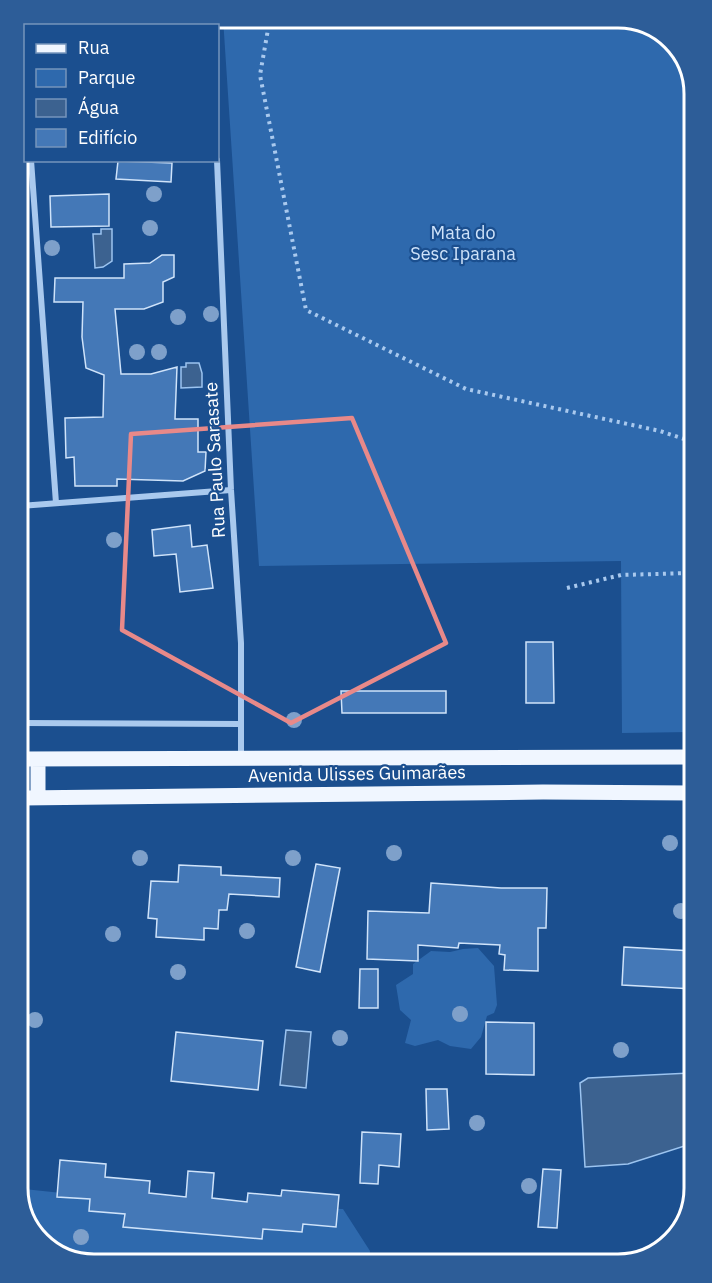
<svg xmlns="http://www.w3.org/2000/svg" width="712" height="1283" font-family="'IBM Plex Sans',sans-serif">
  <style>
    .green { fill: #2e69ad }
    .water { fill: #3c6290; stroke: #9cc4f0; stroke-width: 1.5 }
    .building { fill: #4478b7; stroke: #cfe3fa; stroke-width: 1.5 }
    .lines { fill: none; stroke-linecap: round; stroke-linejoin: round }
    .path { stroke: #a9c9ee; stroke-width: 4; stroke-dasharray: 3 4.5; stroke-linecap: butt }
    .street { stroke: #a9c9ee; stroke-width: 6 }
    .primary { stroke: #f0f6ff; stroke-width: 15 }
    .tree { fill: #7ea0ca }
    .marked { fill: none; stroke: #e88989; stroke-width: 4.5; stroke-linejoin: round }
    .labels { text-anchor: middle; stroke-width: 4.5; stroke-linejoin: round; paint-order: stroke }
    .park-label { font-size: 18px; fill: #cfe3fa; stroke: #1b4f8f }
    .street-label { font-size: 18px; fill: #fff; stroke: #1b4f8f }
    .rim { fill: none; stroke: #fff; stroke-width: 3 }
  </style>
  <rect width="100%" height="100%" fill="#1b4f8f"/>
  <path class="green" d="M223 18H623L664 34 688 65 691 732 622 733 621 561 259 566Z
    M478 948 494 966 497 1005 494 1013 487 1016 481 1037 471 1049 450 1046 438 1040 415 1046 405 1043 411 1020 400 1010 396 985 413 974V964L431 951 450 952 463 949Z
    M24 1189 165 1204 343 1209 370 1251 369 1262 89 1265 51 1252 24 1218Z"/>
  <path class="water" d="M101 229H112V261L103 267 95 268 93 234H101Z
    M186 363H199L202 373V387L181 388V367H186Z
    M286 1030 311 1032 306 1088 280 1085Z
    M690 1073 694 1143 628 1164 585 1167 580 1083 588 1078Z"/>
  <path class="building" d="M118 161 172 163 171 182 116 179Z
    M109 194V226L51 227 50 196Z
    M162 255H174V277L163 282V302L144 309H115L121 374H151L177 367 175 419H198V452H206L205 471 183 481 117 479V486H75L74 457 66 458 65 418 103 417 104 375 86 368 82 337 83 302H54L55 278H124V264L150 263Z
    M190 525 192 547 207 545 213 588 180 592 176 554 154 556 152 530Z
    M526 642H553L554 703H526Z
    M341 691H446V713H342Z
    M316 864 340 868 320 972 296 967Z
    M179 865 221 867V875L280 878 279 897 229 894 227 910H219L218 929 204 928V940L156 937 157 919 148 918 151 881 178 882Z
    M431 883 501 888H547L546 928H538V971L504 970 505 955 499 954 500 945 459 943 458 948 418 945V961L367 959 368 911 429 913Z
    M624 947 693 951V989L622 985Z
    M360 969H378V1008H359Z
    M486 1022 534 1023V1075L486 1074Z
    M176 1032 263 1041 258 1090 171 1081Z
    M426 1089H447L449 1129 427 1130Z
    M362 1132 401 1134 399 1167 379 1165 378 1184 360 1183Z
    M60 1160 106 1164 105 1177 150 1181 149 1193 186 1197 188 1171 214 1173 212 1198 247 1202 248 1193 281 1196 282 1190 339 1195 336 1227 303 1224 302 1232 263 1229 262 1239 123 1227 125 1214 89 1211 90 1199 57 1197Z
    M543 1169 561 1170 557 1228 538 1227Z"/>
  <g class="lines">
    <path class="path" d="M270 18 260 75 306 310 466 389 660 431 690 441
      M567 588 621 575 691 573"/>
    <path class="street" d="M204 18V26
      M25 74 26 83
      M31 160 56 503
      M217 160 231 490 241 643V758
      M20 506 231 490
      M21 723 241 724"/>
    <path class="primary" d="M22 759 692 757
      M38 797V759
      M22 798 543 792 692 793"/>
  </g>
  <g class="tree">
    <circle cx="154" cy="194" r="8"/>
    <circle cx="150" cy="228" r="8"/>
    <circle cx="52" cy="248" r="8"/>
    <circle cx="211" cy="314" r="8"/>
    <circle cx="178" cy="317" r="8"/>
    <circle cx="137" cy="352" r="8"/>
    <circle cx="159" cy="352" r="8"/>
    <circle cx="114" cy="540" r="8"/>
    <circle cx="294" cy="720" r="8"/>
    <circle cx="670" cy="843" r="8"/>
    <circle cx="394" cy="853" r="8"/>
    <circle cx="140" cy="858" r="8"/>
    <circle cx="293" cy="858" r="8"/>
    <circle cx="681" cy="911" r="8"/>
    <circle cx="247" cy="931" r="8"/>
    <circle cx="113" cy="934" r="8"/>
    <circle cx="178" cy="972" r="8"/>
    <circle cx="460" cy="1014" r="8"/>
    <circle cx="35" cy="1020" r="8"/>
    <circle cx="340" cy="1038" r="8"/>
    <circle cx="621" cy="1050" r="8"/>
    <circle cx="477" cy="1123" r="8"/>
    <circle cx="529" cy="1186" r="8"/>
    <circle cx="81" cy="1237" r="8"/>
  </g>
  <path class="marked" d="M352 418 446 643 291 723 122 630 131 434Z"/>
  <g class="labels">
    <g class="park-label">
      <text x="463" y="239">Mata do<tspan x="463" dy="21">Sesc Iparana</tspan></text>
    </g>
    <g class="street-label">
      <text transform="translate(215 460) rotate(-93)" y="6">Rua Paulo Sarasate</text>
      <text transform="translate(357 774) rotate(-1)" y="6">Avenida Ulisses Guimarães</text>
    </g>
  </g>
  <path d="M0 0H712V1283H0ZM94 28H618A66 66 0 0 1 684 94V1188A66 66 0 0 1 618 1254H94A66 66 0 0 1 28 1188V94A66 66 0 0 1 94 28Z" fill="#2d5d98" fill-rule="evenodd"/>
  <path class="rim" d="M94 28H618A66 66 0 0 1 684 94V1188A66 66 0 0 1 618 1254H94A66 66 0 0 1 28 1188V94A66 66 0 0 1 94 28Z"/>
  <rect x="24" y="24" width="195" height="138" fill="#1b4f8f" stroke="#7695bc" stroke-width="1.5"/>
  <rect x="36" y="44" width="30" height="9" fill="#f0f6ff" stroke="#7695bc" stroke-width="1.5"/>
  <text x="78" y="54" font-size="18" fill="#ffffff">Rua</text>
  <rect x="36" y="69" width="30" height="18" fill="#2e69ad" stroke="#7695bc" stroke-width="1.5"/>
  <text x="78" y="84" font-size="18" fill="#ffffff">Parque</text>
  <rect x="36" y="99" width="30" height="18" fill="#3c6290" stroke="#7695bc" stroke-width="1.5"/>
  <text x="78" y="114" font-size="18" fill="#ffffff">Água</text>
  <rect x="36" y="129" width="30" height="18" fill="#4478b7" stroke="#7695bc" stroke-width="1.5"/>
  <text x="78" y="144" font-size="18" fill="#ffffff">Edifício</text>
</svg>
